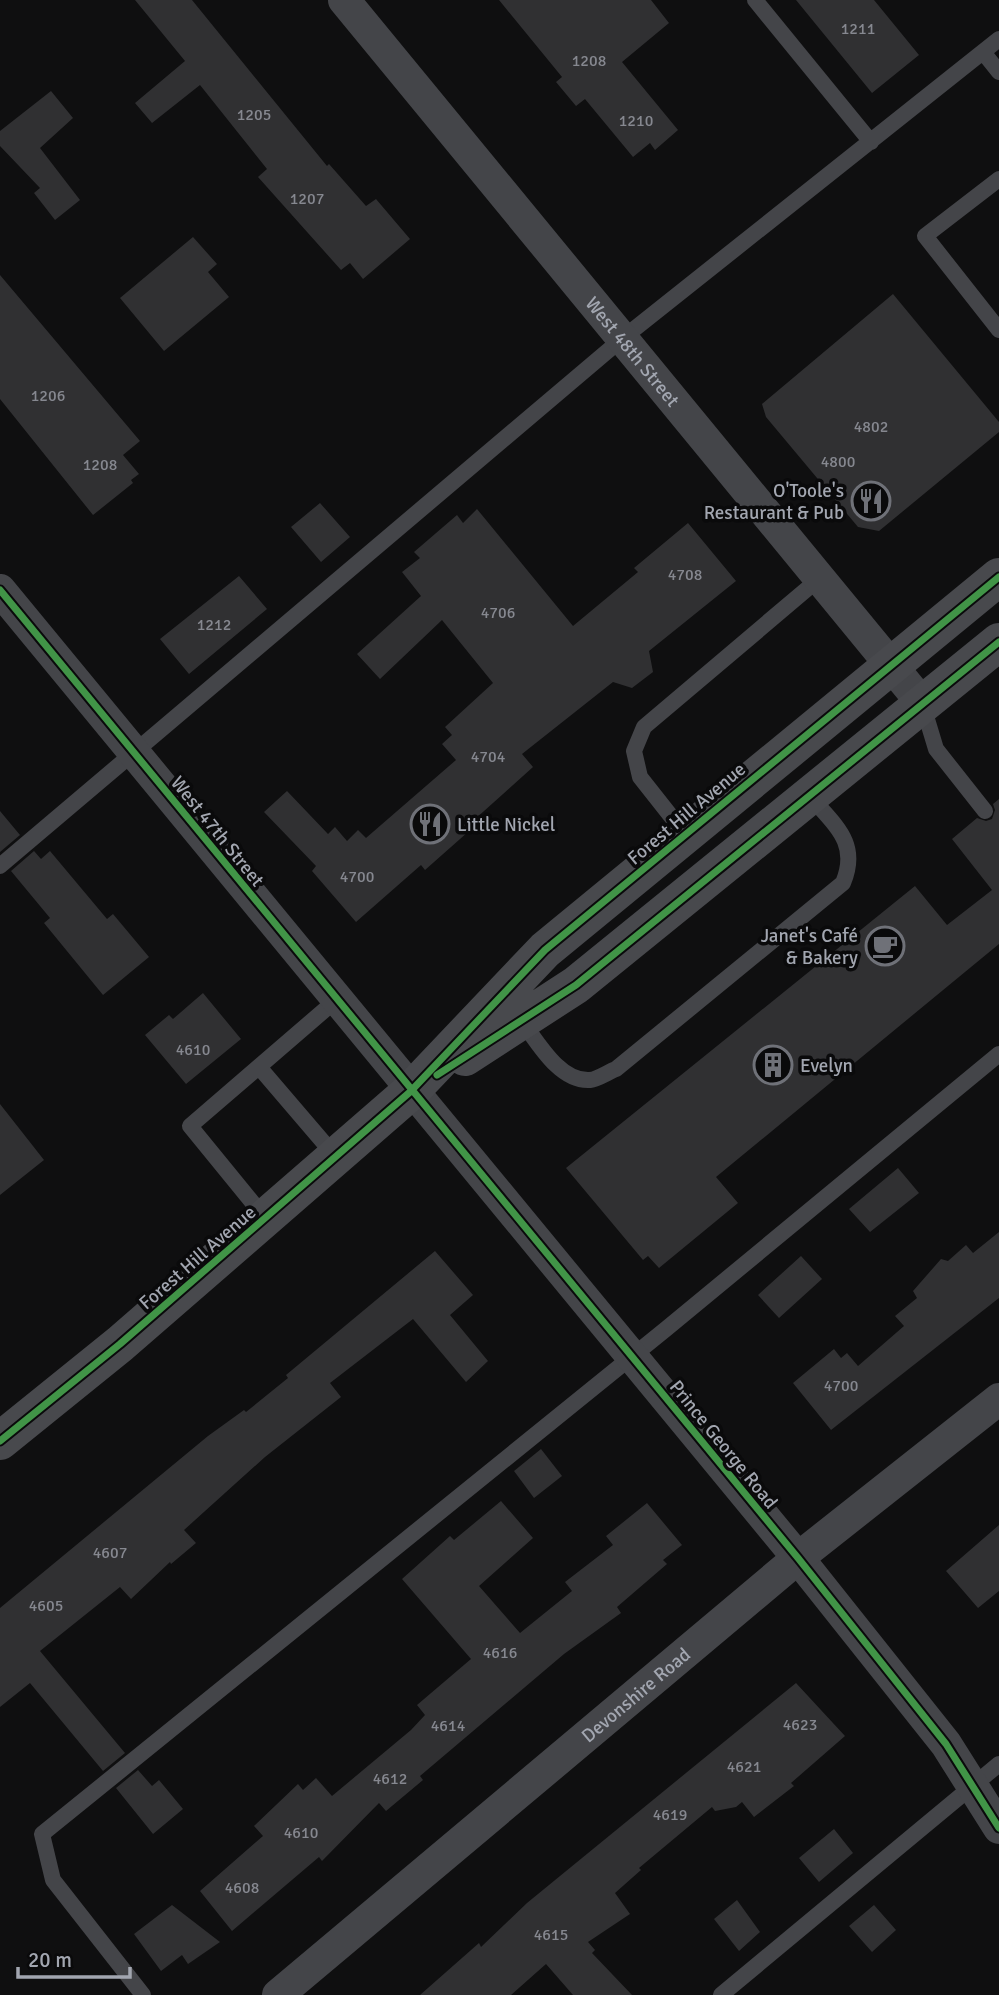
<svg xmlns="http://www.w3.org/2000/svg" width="999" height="1995" font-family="Signika,sans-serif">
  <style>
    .building { fill: #303032 }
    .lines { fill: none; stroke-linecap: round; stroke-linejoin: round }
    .lane { stroke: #444549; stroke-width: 16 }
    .street { stroke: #444549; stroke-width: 32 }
    .secondary { stroke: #48494d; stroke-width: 38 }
    .cycleway-casing { stroke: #0a0a0b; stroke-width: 11 }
    .cycleway { stroke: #419447; stroke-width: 7 }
    .labels { text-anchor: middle; stroke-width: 7; stroke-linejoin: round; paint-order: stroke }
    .number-label { font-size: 16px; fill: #868890 }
    .street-label { font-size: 19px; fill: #a2a6b0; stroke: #0a0a0b }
    .poi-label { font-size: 19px; fill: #a2a6b0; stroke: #0a0a0b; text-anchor: end }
  </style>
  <rect width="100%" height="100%" fill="#0f0f10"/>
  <path class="building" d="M135 0H192L327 166 329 164 366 206 376 199 410 239 363 279 350 263 341 270 258 177 267 169 200 85 152 123 135 103 185 61Z
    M499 0H651L669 23 622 62 678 130 655 150 650 143 633 157 585 99 576 106 556 82 562 77Z
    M796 0H874L919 55 872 93Z
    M51 91 73 118 40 148 80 200 55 220 34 193 40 188 0 146V131Z
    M193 237 217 264 208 272 229 297 164 351 120 298Z
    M0 275 140 441 123 455 139 474 131 480 133 483 93 515 0 399Z
    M893 294 999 422V432L879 531 858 527 766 417 762 404Z
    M320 503 350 537 321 562 291 527Z
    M477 509 573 626 638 572 634 568 688 523 736 581 649 651 653 672 632 688 613 682 522 754 533 767 474 820 477 824 425 870 421 865 356 922 312 871 316 866 264 812 287 791 328 834 335 827 347 841 358 830 366 838 456 760 442 744 452 735 445 727 493 683 442 620 380 679 357 654 421 596 402 572 420 558 414 552 457 515 463 523Z
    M239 576 267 609 189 674 160 639Z
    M999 799V944L716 1177 738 1203 659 1268 648 1256 643 1260 566 1168 915 886 947 925 992 890 952 839 977 818 986 821 992 819 995 810 993 804Z
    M0 811 20 835 0 852Z
    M34 851 41 859 50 851 107 919 113 914 149 957 103 995 44 923 50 918 11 871Z
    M203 993 241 1039 186 1084 145 1035 169 1015 173 1019Z
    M0 1104 44 1160 0 1195Z
    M898 1168 919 1193 870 1232 849 1209Z
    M999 1232V1298L831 1430 793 1383 834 1349 841 1358 847 1353 858 1366 904 1326 895 1316 917 1298 913 1291 941 1259 948 1261 966 1245 973 1253Z
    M435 1251 473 1295 450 1315 488 1361 466 1382 413 1319 330 1383 341 1397 265 1457 184 1530 196 1543 171 1564 170 1562 131 1599 120 1587 40 1651 125 1753 103 1771 30 1683 0 1707V1608L208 1436 244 1410 246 1412 288 1378 286 1375Z
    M801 1256 822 1279 779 1318 758 1295Z
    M541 1449 562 1476 534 1498 514 1471Z
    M501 1501 533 1538 479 1586 520 1633 572 1591 565 1582 613 1545 606 1536 647 1503 682 1545 663 1560 667 1564 617 1607 621 1613 564 1654 420 1776 423 1780 386 1811 379 1803 322 1861 319 1857 232 1931 200 1891 263 1836 254 1826 298 1784 303 1790 316 1778 332 1796 411 1730 425 1715 417 1705 471 1659 402 1579 450 1536 454 1540Z
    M999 1525V1591L978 1608 946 1571Z
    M796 1683 845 1736 791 1783 794 1786 754 1817 742 1802 736 1807 715 1811 712 1807 639 1868 641 1870 615 1893 630 1914 588 1942 595 1950 592 1953 632 1995H573L546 1964 511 1995H420L479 1943 481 1947 527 1903Z
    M138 1770 152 1786 159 1780 183 1809 153 1834 116 1788Z
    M834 1829 853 1853 819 1882 799 1858Z
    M737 1900 760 1932 739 1951 714 1919Z
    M172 1905 220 1942 188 1964 182 1955 161 1971 134 1934Z
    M874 1905 896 1930 872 1952 849 1926Z"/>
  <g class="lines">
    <path class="lane" d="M755 0 871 142
      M983 52 999 72
      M999 179 925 236 999 330
      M923 706 936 749 985 811
      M685 834 640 777 634 751 644 727 820 578
      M0 866 623 338 999 39
      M521 1020C537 1041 559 1082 590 1080 598 1079 608 1072 616 1069L843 883C860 842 834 825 809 795
      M259 1067 336 1157
      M265 1218 190 1126 335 1001
      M143 1995 53 1880 42 1834 666 1329 999 1054
      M721 1995 999 1764"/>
    <g class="street">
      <path id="s1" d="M344 0 922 703"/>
      <path d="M0 590 798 1558 946 1744 999 1828"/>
      <path id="s2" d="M278 1995 798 1558 999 1399"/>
    </g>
    <path class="secondary" d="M465 1057 576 985 999 642
      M0 1441 120 1344 410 1092 545 950 999 577"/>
    <defs>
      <path id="cycleway" d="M0 590 798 1558 946 1744 999 1828
        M437 1075 576 985 999 642
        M0 1441 120 1344 410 1092 545 950 999 577"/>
    </defs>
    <use href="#cycleway" class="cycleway-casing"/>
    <use href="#cycleway" class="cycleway"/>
  </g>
  <defs>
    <symbol id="restaurant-ring" viewBox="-11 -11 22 22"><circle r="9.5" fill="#0a0a0b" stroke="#6f7178" stroke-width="1.5"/><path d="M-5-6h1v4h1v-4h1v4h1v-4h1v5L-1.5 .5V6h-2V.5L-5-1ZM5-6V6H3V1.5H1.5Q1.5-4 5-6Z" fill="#6f7178"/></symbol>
    <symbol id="cafe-ring" viewBox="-11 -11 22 22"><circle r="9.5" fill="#0a0a0b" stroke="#6f7178" stroke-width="1.5"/><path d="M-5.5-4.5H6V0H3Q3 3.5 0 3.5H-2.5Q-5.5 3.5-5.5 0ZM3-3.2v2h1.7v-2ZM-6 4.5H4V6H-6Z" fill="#6f7178"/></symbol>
    <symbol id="building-ring" viewBox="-11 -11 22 22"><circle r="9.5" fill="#0a0a0b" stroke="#6f7178" stroke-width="1.5"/><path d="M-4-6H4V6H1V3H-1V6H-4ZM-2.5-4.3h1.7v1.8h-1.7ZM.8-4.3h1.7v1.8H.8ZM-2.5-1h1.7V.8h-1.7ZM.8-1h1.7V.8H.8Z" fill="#6f7178"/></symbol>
  </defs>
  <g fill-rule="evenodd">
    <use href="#restaurant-ring" x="849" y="479" width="44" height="44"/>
    <use href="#restaurant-ring" x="408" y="802" width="44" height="44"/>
    <use href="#cafe-ring" x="863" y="924" width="44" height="44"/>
    <use href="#building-ring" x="751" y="1043" width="44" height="44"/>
  </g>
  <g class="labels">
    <g class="number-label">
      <text x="858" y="34">1211</text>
      <text x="589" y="66">1208</text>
      <text x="254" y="120">1205</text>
      <text x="636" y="126">1210</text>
      <text x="307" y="204">1207</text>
      <text x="48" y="401">1206</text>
      <text x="871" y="432">4802</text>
      <text x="838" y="467">4800</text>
      <text x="100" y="470">1208</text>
      <text x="685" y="580">4708</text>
      <text x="498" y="618">4706</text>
      <text x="214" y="630">1212</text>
      <text x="488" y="762">4704</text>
      <text x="357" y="882">4700</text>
      <text x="193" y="1055">4610</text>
      <text x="841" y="1391">4700</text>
      <text x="110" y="1558">4607</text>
      <text x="46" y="1611">4605</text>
      <text x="500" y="1658">4616</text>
      <text x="800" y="1730">4623</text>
      <text x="448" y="1731">4614</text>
      <text x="744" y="1772">4621</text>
      <text x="390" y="1784">4612</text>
      <text x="670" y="1820">4619</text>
      <text x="301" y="1838">4610</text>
      <text x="242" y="1893">4608</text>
      <text x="551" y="1940">4615</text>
    </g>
    <g class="street-label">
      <text dy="7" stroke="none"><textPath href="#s1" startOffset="455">West 48th Street</textPath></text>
      <text transform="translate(686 813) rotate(-40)" y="7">Forest Hill Avenue</text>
      <text transform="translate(218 831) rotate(51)" y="7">West 47th Street</text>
      <text transform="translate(197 1257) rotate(-41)" y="7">Forest Hill Avenue</text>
      <text transform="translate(724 1444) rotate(51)" y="7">Prince George Road</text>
      <text dy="7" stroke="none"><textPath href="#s2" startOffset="467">Devonshire Road</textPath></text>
    </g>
    <g class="poi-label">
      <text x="844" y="497">O'Toole's<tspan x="844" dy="22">Restaurant &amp; Pub</tspan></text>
      <text x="457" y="831" text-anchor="start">Little Nickel</text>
      <text x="858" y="942">Janet's Café<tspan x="858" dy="22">&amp; Bakery</tspan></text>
      <text x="800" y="1072" text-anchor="start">Evelyn</text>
    </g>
  </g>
  <path d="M18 1967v10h112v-10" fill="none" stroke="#a2a6b0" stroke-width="3.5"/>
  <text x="28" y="1967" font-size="21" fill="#a2a6b0" stroke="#0a0a0b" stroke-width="5" paint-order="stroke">20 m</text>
</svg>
